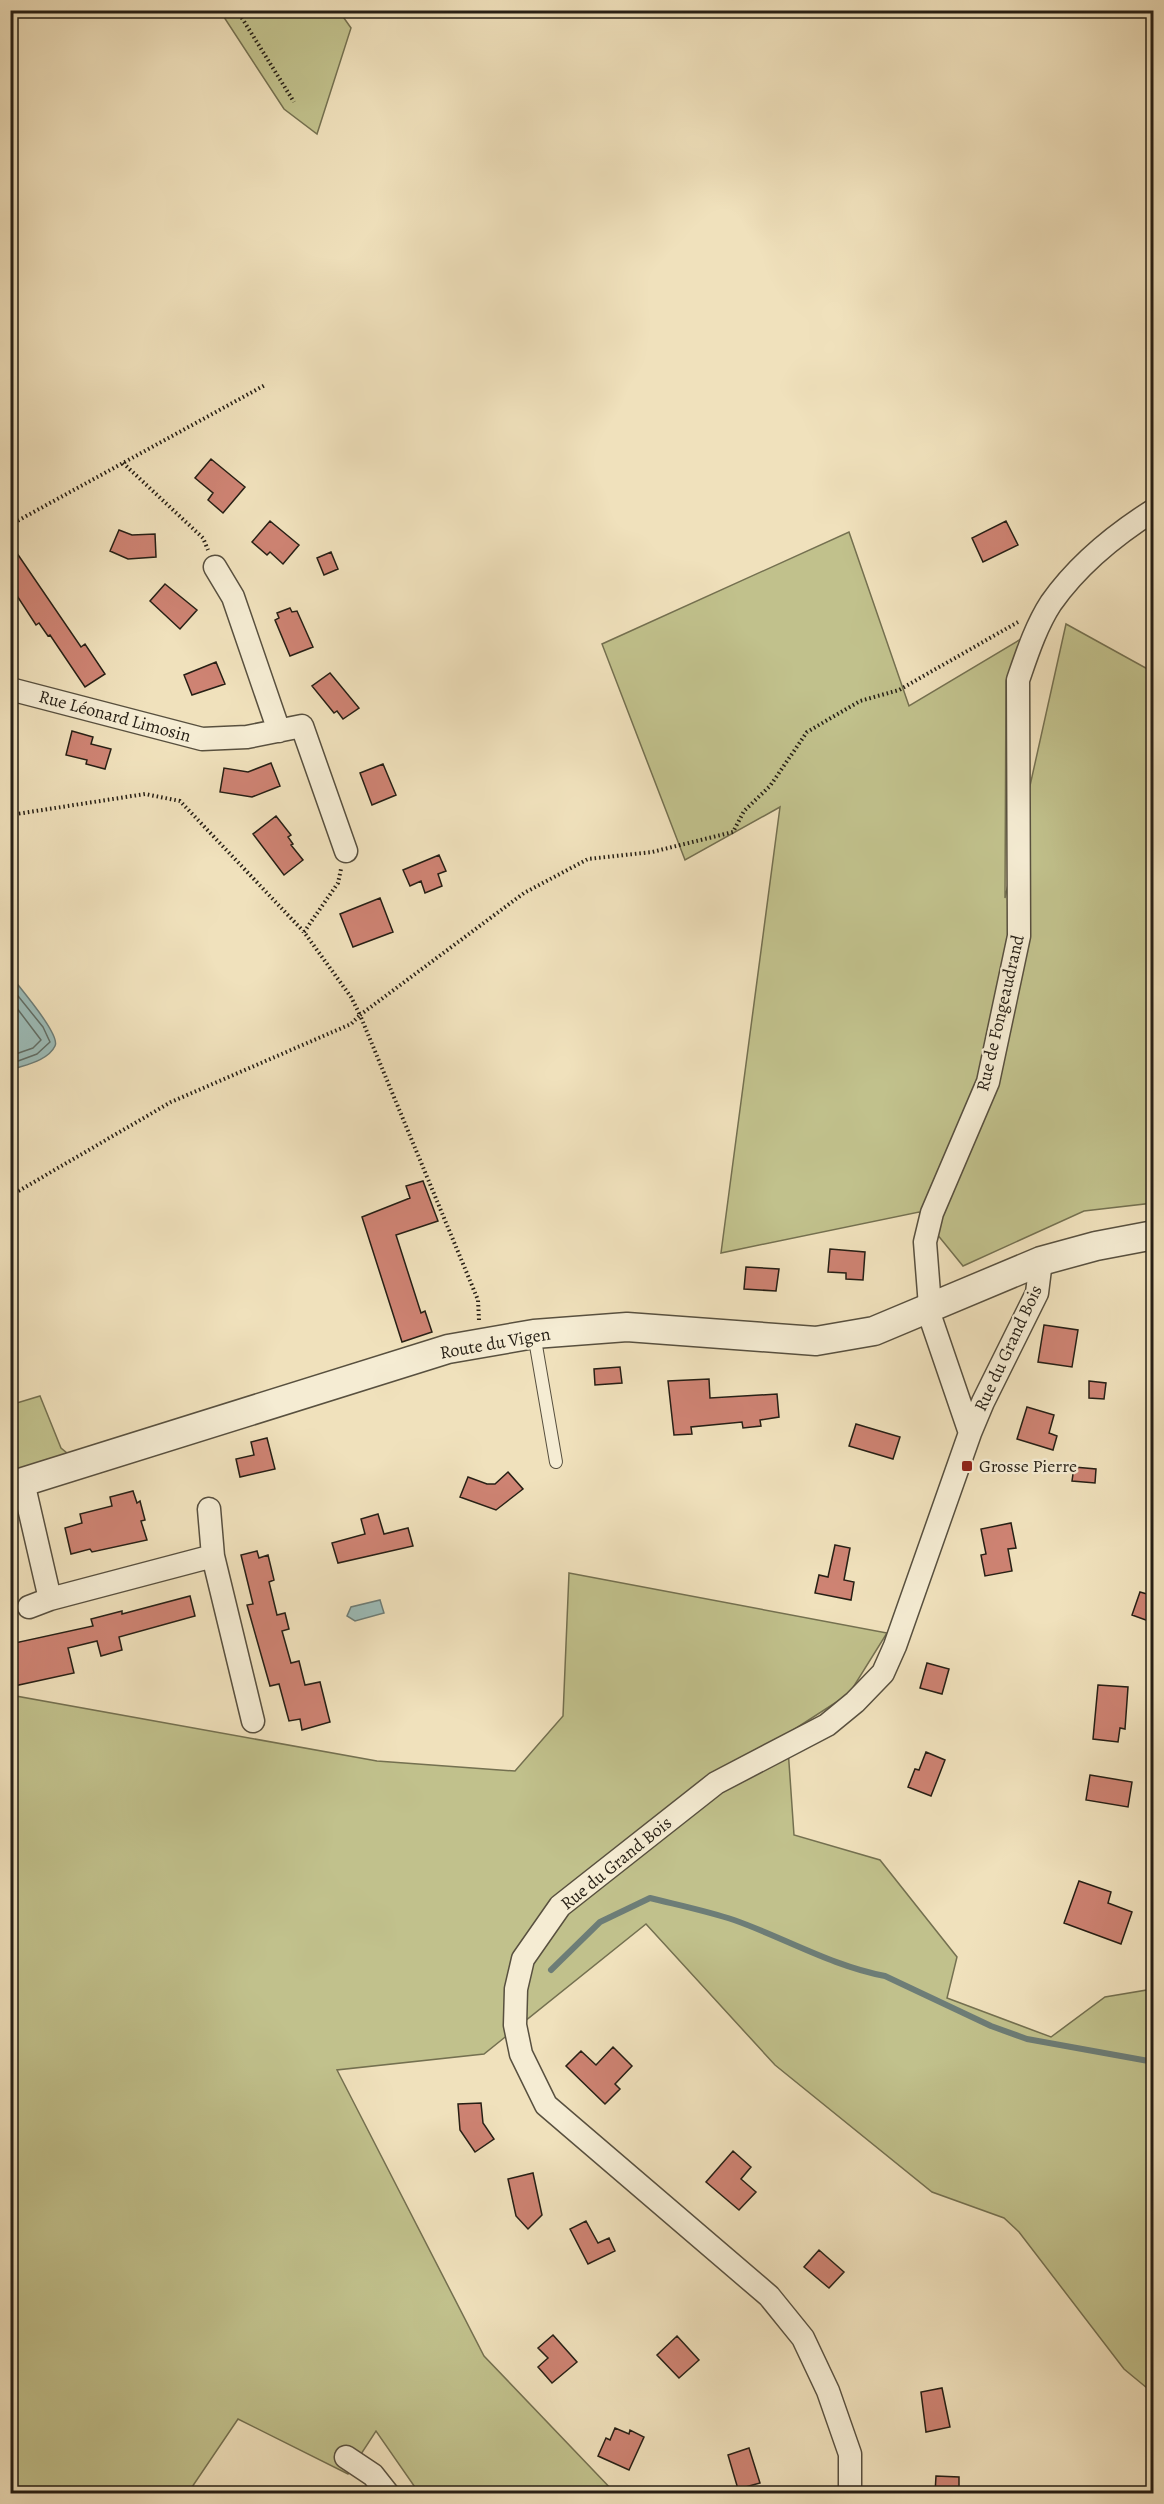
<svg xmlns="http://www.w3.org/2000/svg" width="1164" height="2504" font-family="Alegreya,serif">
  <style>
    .green { fill: #c1c18c; stroke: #747050; stroke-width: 1.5 }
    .water { fill: #9cbcb8; stroke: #6d7d77; stroke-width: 1.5 }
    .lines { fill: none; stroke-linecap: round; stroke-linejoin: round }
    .shore { stroke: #616e66; stroke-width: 1.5 }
    .stream { stroke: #6d7d77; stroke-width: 6 }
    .building { fill: #ce8373; stroke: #261f15; stroke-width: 1.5 }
    .service-casing { stroke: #58503f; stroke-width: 14 }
    .minor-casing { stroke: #58503f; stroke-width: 25 }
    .tertiary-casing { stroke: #58503f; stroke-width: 31 }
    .path { stroke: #261f15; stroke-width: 4; stroke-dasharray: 1.5 3; stroke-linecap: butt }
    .service { stroke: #f5ecd3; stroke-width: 12 }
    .minor { stroke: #f5ecd3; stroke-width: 22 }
    .tertiary { stroke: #f5ecd3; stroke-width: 28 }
    .poi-dot { fill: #8f2418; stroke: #f5ecd3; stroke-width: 2 }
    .labels { text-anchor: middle; stroke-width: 4.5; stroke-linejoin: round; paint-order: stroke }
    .street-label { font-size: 18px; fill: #261f15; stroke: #f5ecd3 }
    .poi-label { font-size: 18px; fill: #261f15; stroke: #f5ecd3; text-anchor: start }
  </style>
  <rect width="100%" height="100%" fill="#f0e1bc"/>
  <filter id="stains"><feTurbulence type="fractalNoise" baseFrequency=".00333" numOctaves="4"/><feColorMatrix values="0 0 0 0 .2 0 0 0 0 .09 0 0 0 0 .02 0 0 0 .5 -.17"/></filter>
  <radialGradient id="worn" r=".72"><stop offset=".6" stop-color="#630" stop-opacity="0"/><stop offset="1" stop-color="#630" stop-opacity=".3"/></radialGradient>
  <path class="green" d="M220 11H339L351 28 317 134 284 109Z
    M849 532 909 706 1021 639 1006 681 1005 898 1066 624 1153 672V1203L1084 1211 963 1266 919 1212 721 1253 780 807 685 860 602 644Z
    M40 1396 61 1448 73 1458 11 1478 10 1405Z
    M569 1573 887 1633 849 1694 787 1734 794 1835 880 1860 957 1957 947 1998 1051 2037 1105 1997 1153 1989V2393L1124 2369 1019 2232 1004 2218 932 2192 775 2065 646 1924 484 2054 337 2070 484 2356 615 2493H419L376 2431 348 2474 238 2419 188 2493H11L10 1695 377 1761 515 1771 563 1716Z"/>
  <path class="water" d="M11 976C19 987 61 1035 55 1046 48 1061 24 1065 11 1070Z
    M380 1600 384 1613 355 1621 347 1616 351 1607Z"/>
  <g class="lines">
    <path class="shore" d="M10 986 43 1027 50 1042 37 1054 10 1064
      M10 999 41 1040 33 1048 10 1056"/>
    <path class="stream" d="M551 1970 600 1922 650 1898C678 1905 707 1911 734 1920 785 1938 832 1966 885 1976L991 2026 1027 2039 1154 2062"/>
  </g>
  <path class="building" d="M211 459 245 487 223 513 208 500 213 493 195 478Z
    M270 521 299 545 283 564 270 552 267 555 252 542Z
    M1006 521 1018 545 983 562 972 538Z
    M119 530 132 535 155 534 156 557 128 559 110 551Z
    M10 543 81 647 85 644 105 674 85 687 50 635 48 636 39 623 36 625 10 585Z
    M331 552 338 569 324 575 317 558Z
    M165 584 197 610 180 629 150 601Z
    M290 608 292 612 297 611 313 647 290 656 275 620 279 618 277 613Z
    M216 662 225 684 192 695 184 675Z
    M330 673 359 708 343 719 337 711 334 713 312 686Z
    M72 731 93 737 91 744 111 749 105 769 86 764 87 760 66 755Z
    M271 763 280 786 252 797 220 792 224 768 248 772Z
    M383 764 396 795 372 805 360 773Z
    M276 816 291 835 288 837 293 844 291 845 303 860 284 875 253 834Z
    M439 855 446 871 438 874 442 886 425 893 421 881 410 886 403 870Z
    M380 898 393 932 353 947 340 914Z
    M423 1181 438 1221 396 1235 421 1313 425 1311 432 1332 402 1342 362 1217 410 1198 406 1186Z
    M830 1249 865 1252 863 1280 846 1279V1273L828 1272Z
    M746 1267 779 1269 776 1291 744 1289Z
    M1044 1325 1078 1330 1072 1367 1038 1362Z
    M620 1367 622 1383 595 1385 594 1369Z
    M709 1379 710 1398 777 1394 779 1417 760 1420 761 1426 743 1428 742 1422 691 1427 692 1434 674 1435 668 1381Z
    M1089 1381 1106 1383 1104 1399 1089 1398Z
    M1027 1407 1054 1415 1049 1433 1057 1436 1053 1450 1017 1439Z
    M856 1424 900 1437 893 1459 849 1446Z
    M267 1438 275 1469 240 1477 236 1459 254 1455 251 1442Z
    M1074 1467 1096 1469 1095 1483 1072 1481Z
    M508 1472 523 1489 496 1510 460 1497 468 1477 487 1484H495Z
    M133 1491 137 1503 140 1501 145 1520 141 1521 147 1540 92 1552 90 1549 71 1554 65 1528 82 1523 80 1514 112 1506 110 1497Z
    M378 1514 384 1534 408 1528 413 1546 338 1563 332 1543 365 1534 361 1519Z
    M1011 1523 1016 1548 1008 1549 1012 1571 985 1576 981 1555 986 1554 981 1529Z
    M835 1545 850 1548 844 1580 854 1582 851 1600 815 1593 819 1575 828 1577Z
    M257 1551 259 1558 268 1555 274 1580 269 1582 277 1615 285 1613 289 1629 282 1631 291 1663 299 1661 305 1685 320 1682 330 1722 302 1730 300 1719 289 1721 279 1684 270 1686 247 1605 253 1604 241 1555Z
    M1140 1592 1154 1596V1623L1132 1615Z
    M190 1596 195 1616 119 1637 122 1650 101 1656 97 1641 68 1648 74 1673 14 1686 10 1671V1644L93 1626 91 1619 122 1611V1614Z
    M927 1663 949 1669 942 1694 920 1688Z
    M1098 1685 1128 1687 1125 1729 1120 1728 1118 1742 1093 1739Z
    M926 1752 945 1760 931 1796 908 1787 915 1769 919 1770Z
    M1090 1775 1132 1782 1128 1807 1086 1800Z
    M1079 1881 1111 1892 1108 1903 1132 1912 1121 1944 1064 1923Z
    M613 2047 632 2066 615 2084 620 2089 605 2104 566 2066 581 2051 596 2065Z
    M481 2103 483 2123 494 2139 475 2152 460 2130 458 2104Z
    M733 2151 751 2167 741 2179 756 2192 739 2210 706 2182Z
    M533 2173 542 2215 528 2229 516 2216 508 2179Z
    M586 2221 598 2243 609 2238 615 2251 588 2264 570 2229Z
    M819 2250 844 2272 829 2288 804 2267Z
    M553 2335 577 2362 552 2383 538 2367 548 2358 538 2348Z
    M677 2336 699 2360 679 2378 657 2355Z
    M942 2388 950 2427 926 2432 921 2392Z
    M615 2428 629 2434 630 2430 644 2437 629 2470 598 2456 606 2438 610 2440Z
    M749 2448 760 2483 738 2489 728 2455Z
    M936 2476 959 2477V2493H935Z"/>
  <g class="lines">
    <defs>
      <path id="service" d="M534 1334 556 1462"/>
      <path id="minor" d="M215 567 233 597 279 731
        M10 689 202 739 247 737 302 726 346 851
        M970 1433 931 1319 925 1242 932 1213 988 1082 1019 936 1018 680C1027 654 1036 626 1051 603 1077 566 1116 534 1154 510
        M23 1482 50 1599
        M209 1509 213 1556 253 1721
        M29 1607 50 1599 213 1556
        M346 2457 373 2475 388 2494
        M850 2494V2454L828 2391 803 2338 769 2296 546 2105 521 2054 515 2025 516 1989 523 1959 560 1906 716 1783 827 1725 855 1702 883 1673 895 1646 970 1433 983 1402 1037 1293 1041 1261"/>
      <path id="tertiary" d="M10 1486 448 1349 534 1334 627 1327 816 1341 874 1331 1041 1261 1096 1246 1154 1235"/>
    </defs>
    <use href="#service" class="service-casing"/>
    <use href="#minor" class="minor-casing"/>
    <use href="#tertiary" class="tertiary-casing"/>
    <path class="path" d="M237 10 294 102
      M123 463 203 538 208 550
      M10 525 265 385
      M10 815 145 794 180 801 304 932 351 997 360 1015 351 1024 171 1102 10 1196
      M304 932 338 883 341 869
      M479 1320 478 1300 360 1015 524 893 588 859 652 852 733 832 744 811 770 786 807 732 860 701 899 690 1018 622"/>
    <use href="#service" class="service"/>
    <use href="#minor" class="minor"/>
    <use href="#tertiary" class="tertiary"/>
  </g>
  <rect class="poi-dot" x="961" y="1460" width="12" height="12" rx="3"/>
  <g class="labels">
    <g class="street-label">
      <text transform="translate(115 716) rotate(15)" y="6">Rue Léonard Limosin</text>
      <text transform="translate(1000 1013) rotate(-77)" y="6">Rue de Fongeaudrand</text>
      <text transform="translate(495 1343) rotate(-10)" y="6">Route du Vigen</text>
      <text transform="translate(1008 1348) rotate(-65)" y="6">Rue du Grand Bois</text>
      <text transform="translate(616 1863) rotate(-39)" y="6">Rue du Grand Bois</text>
    </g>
    <g class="poi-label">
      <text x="979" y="1472">Grosse Pierre</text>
    </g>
  </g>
  <rect width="1164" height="2504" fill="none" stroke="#f0e1bc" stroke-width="36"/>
  <rect x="12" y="12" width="1140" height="2480" fill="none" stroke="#261f15" stroke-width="3"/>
  <rect x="18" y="18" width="1128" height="2468" fill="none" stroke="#261f15" stroke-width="1.5"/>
  <rect width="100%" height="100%" filter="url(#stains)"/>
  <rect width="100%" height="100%" fill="url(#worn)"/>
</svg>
